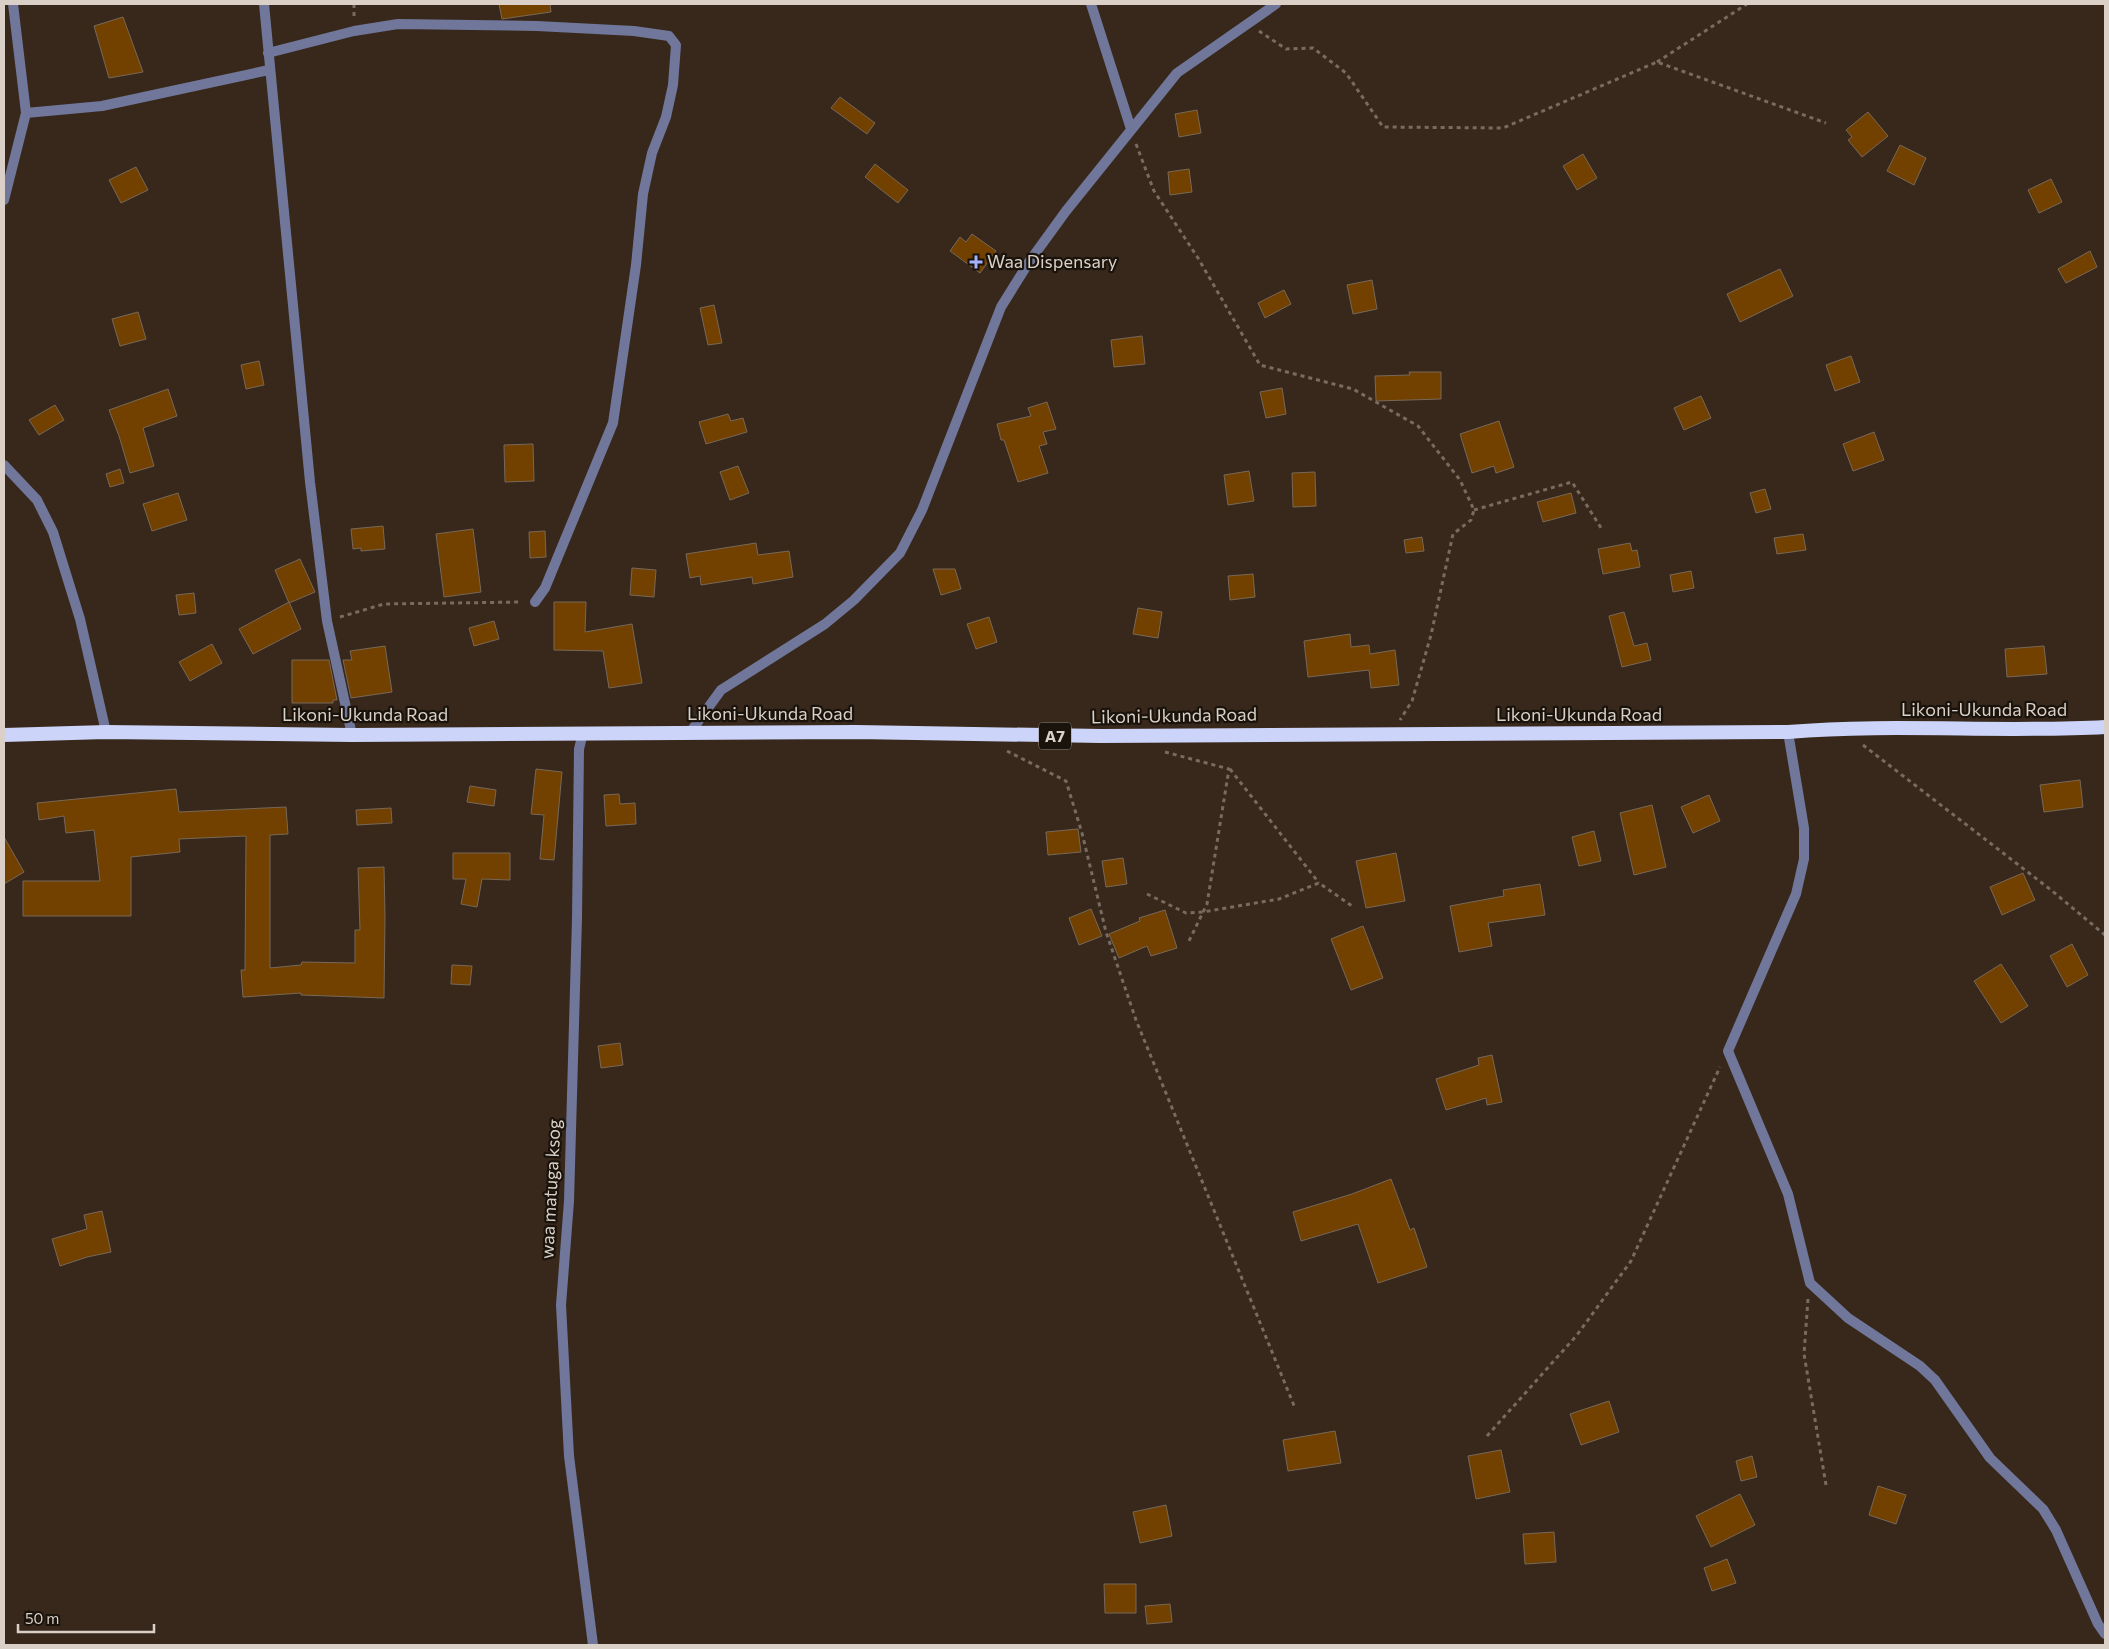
<svg xmlns="http://www.w3.org/2000/svg" width="2109" height="1649" font-family="Commissioner,sans-serif">
  <style>
    .building { fill: #724100; stroke: #786858 }
    .lines { fill: none; stroke-linecap: round; stroke-linejoin: round }
    .path { stroke: #786b5f; stroke-width: 3; stroke-dasharray: 4 4; stroke-linecap: butt }
    .minor { stroke: #70779a; stroke-width: 10 }
    .trunk { stroke: #ccd4fa; stroke-width: 14 }
    .poi-dot { fill: #a4b2fc; stroke: #19130c; stroke-width: 2 }
    .labels { text-anchor: middle; stroke-width: 4.5; stroke-linejoin: round; paint-order: stroke }
    .shield { fill: #19130c; stroke: #a0978f; stroke-width: 1 }
    .shield-label { font-size: 16px; font-weight: bold; fill: #dad0c7 }
    .poi-label { font-size: 18px; fill: #dad0c7; stroke: #19130c; text-anchor: start }
    .street-label { font-size: 18px; fill: #dad0c7; stroke: #19130c }
  </style>
  <rect width="100%" height="100%" fill="#37281b"/>
  <path class="building" d="M499 4H550L551 12 502 19Z
    M123 17 143 72 109 78 94 26Z
    M840 97 875 123 867 134 831 108Z
    M1197 110 1201 133 1179 137 1175 114Z
    M1868 112 1888 136 1862 157 1848 140 1852 137 1846 130Z
    M1900 145 1926 158 1914 185 1887 171Z
    M1583 154 1597 178 1577 190 1563 166Z
    M875 164 908 190 898 203 865 177Z
    M136 167 148 190 121 203 109 180Z
    M1189 169 1192 192 1170 195 1168 172Z
    M2051 179 2062 202 2039 213 2028 190Z
    M972 234 996 251 980 273 950 251 960 237 966 242Z
    M2090 251 2097 267 2066 283 2058 269Z
    M1780 269 1793 296 1740 322 1727 294Z
    M1372 280 1377 309 1353 314 1347 285Z
    M1284 290 1291 304 1265 318 1258 303Z
    M714 305 722 343 708 345 700 308Z
    M138 312 146 339 120 346 112 319Z
    M1142 336 1145 364 1114 367 1111 340Z
    M1851 356 1860 382 1835 391 1826 365Z
    M259 361 264 385 246 389 241 365Z
    M1409 372H1441V399L1376 401 1375 376 1410 375Z
    M1282 388 1286 414 1266 418 1260 392Z
    M168 389 177 416 143 428 154 466 130 473 119 436 109 410Z
    M1701 396 1711 418 1684 430 1674 408Z
    M1047 402 1056 429 1043 432 1047 444 1039 446 1048 473 1018 482 1004 440H1001L997 424 1031 416 1028 408Z
    M55 405 64 420 39 435 29 420Z
    M728 414 731 421 743 418 747 432 706 444 699 422Z
    M1499 421 1514 467 1496 473 1494 466 1472 473 1460 434Z
    M1874 432 1884 460 1853 471 1843 444Z
    M533 444 534 481 505 482 504 445Z
    M738 466 749 493 730 500 720 472Z
    M120 469 124 483 110 487 106 474Z
    M1249 471 1254 501 1228 505 1224 475Z
    M1315 472 1316 506 1293 507 1292 473Z
    M1765 489 1771 509 1756 513 1750 493Z
    M178 493 187 520 152 531 143 504Z
    M1571 493 1576 513 1543 522 1537 502Z
    M383 526 385 549 361 551V548L353 549 351 529Z
    M473 529 481 592 444 597 436 534Z
    M545 531 546 557 530 558 529 532Z
    M1803 534 1806 550 1777 554 1774 538Z
    M1422 537 1424 551 1406 553 1404 540Z
    M756 543 758 555 789 551 793 577 753 584 752 577 701 585 700 576 690 578 686 554Z
    M1630 543 1632 551 1637 550 1640 567 1603 574 1598 549Z
    M300 559 315 592 289 603 275 570Z
    M632 568 656 570 654 597 630 595Z
    M933 569H955L961 589 941 595Z
    M1691 571 1694 588 1673 592 1670 575Z
    M1253 574 1255 597 1230 600 1228 576Z
    M194 593 196 613 179 615 176 595Z
    M289 602 301 629 253 654 239 629Z
    M554 602H586L585 632 632 624 642 683 609 688 603 651 554 650Z
    M1138 608 1162 612 1158 638 1133 634Z
    M1624 612 1634 646 1647 643 1651 660 1622 667 1609 616Z
    M989 617 997 642 976 649 967 624Z
    M494 621 499 639 474 646 469 628Z
    M1350 634 1351 647 1369 645 1370 654 1395 650 1399 685 1371 688 1369 670 1308 677 1304 641Z
    M212 644 222 663 190 681 179 662Z
    M385 646 392 692 351 698 343 660H352L350 651Z
    M2044 646 2047 674 2007 677 2005 649Z
    M292 660H329L337 700H333V703H292Z
    M536 769 562 772 554 860 540 859 544 815 531 814Z
    M2080 780 2083 807 2044 812 2040 785Z
    M470 786 496 790 494 806 467 802Z
    M176 789 179 812 286 807 288 834 270 835V968L301 965 302 962 355 963V930H360L358 868 384 867 385 915 384 998 301 995V993L243 997 241 970H245L246 836 179 839 180 852 131 857V916H23V881H100L94 830 66 833 64 816 39 820 37 803Z
    M619 794 620 804 635 803 636 824 606 826 604 795Z
    M1709 795 1720 821 1693 833 1681 807Z
    M1652 805 1666 867 1634 875 1620 813Z
    M391 808 392 823 357 825 356 810Z
    M1078 829 1081 852 1048 855 1046 832Z
    M1594 831 1601 861 1579 866 1572 837Z
    M4 837 24 872 4 884Z
    M453 853H510V880L482 879 477 907 461 904 466 879H453Z
    M1396 853 1405 901 1366 908 1356 861Z
    M1123 858 1127 884 1106 887 1102 861Z
    M2023 873 2035 900 2002 915 1990 887Z
    M1540 884 1545 915 1488 923 1492 946 1459 952 1450 906 1504 896 1503 890Z
    M1091 909 1102 936 1079 945 1069 918Z
    M1165 910 1177 948 1151 956 1147 946 1119 958 1109 934 1140 921 1139 918Z
    M1363 926 1383 978 1351 990 1331 939Z
    M2072 944 2088 975 2067 987 2050 956Z
    M2001 964 2028 1006 2001 1023 1974 981Z
    M452 965 472 966 470 985 451 984Z
    M620 1043 623 1065 601 1068 598 1046Z
    M1492 1055 1502 1102 1487 1105 1486 1098 1446 1110 1436 1079 1479 1065 1478 1058Z
    M1391 1179 1410 1230 1414 1228 1427 1267 1378 1283 1358 1224 1301 1241 1293 1212 1352 1194Z
    M102 1211 111 1252 87 1257 60 1266 52 1239 87 1229 84 1215Z
    M1609 1401 1619 1432 1581 1445 1570 1414Z
    M1335 1431 1341 1463 1288 1471 1283 1440Z
    M1501 1450 1510 1492 1476 1499 1468 1456Z
    M1752 1456 1757 1477 1741 1481 1736 1461Z
    M1878 1486 1906 1495 1896 1524 1869 1515Z
    M1740 1494 1755 1525 1711 1547 1696 1516Z
    M1166 1505 1172 1536 1140 1543 1133 1512Z
    M1554 1532 1556 1562 1525 1564 1523 1534Z
    M1727 1559 1736 1583 1712 1591 1704 1568Z
    M1104 1584H1136V1613H1105Z
    M1170 1604 1172 1622 1147 1624 1145 1606Z"/>
  <g class="lines">
    <path class="path" d="M354 4V18
      M1259 31 1286 49 1313 48 1346 73 1383 127 1503 128 1657 62 1826 123
      M1657 62 1747 4
      M1136 144 1154 191 1198 258 1260 365 1353 389 1418 426 1460 480 1474 510 1471 520 1453 534 1431 635 1412 701 1400 720
      M1474 510 1572 482 1603 531
      M340 617 384 604 521 602
      M1863 745 2051 890 2105 935
      M1007 751 1066 781 1082 833 1106 932 1136 1020 1295 1408
      M1165 752 1229 769 1207 904 1189 941
      M1230 769 1319 883
      M1147 894 1186 913 1203 912 1279 899 1319 883 1352 906
      M1808 1299 1804 1354 1826 1485
      M1487 1436 1577 1335 1631 1261 1720 1067"/>
    <path class="minor" d="M13 4 26 113
      M264 4 310 482 327 621 352 735
      M1091 4 1131 129
      M268 53 354 31 398 24 537 26 634 31 669 36 676 45 673 85 666 117 652 153 643 194 636 265 613 423 545 588 535 602
      M4 200 26 113 102 106 269 70
      M4 465 37 500 53 532 80 619 106 732
      M1788 732 1804 828V859L1796 894 1728 1051 1788 1194 1810 1283 1848 1318 1920 1366 1935 1380 1990 1458 2043 1509 2056 1530 2098 1624 2105 1634
      M583 733 579 749 577 918 569 1201 561 1305 569 1456 593 1645
      M689 734 721 690 825 624 854 600 900 553 922 510 1001 307 1029 262 1066 211 1177 73 1276 4"/>
    <path class="trunk" d="M4 735 106 732 352 735 856 732 1101 736 1788 732C1894 723 2000 733 2105 727"/>
  </g>
  <path class="poi-dot" d="M973.5 254.5h5v5h5v5h-5v5h-5v-5h-5v-5h5z"/>
  <g class="labels">
    <rect class="shield" x="1039" y="722.5" width="32" height="27" rx="4"/>
    <g class="shield-label">
      <text x="1055" y="742">A7</text>
    </g>
    <g class="poi-label">
      <text x="987" y="268">Waa Dispensary</text>
    </g>
    <g class="street-label">
      <text x="1984" y="716">Likoni-Ukunda Road</text>
      <text x="770" y="720">Likoni-Ukunda Road</text>
      <text x="365" y="721">Likoni-Ukunda Road</text>
      <text x="1579" y="721">Likoni-Ukunda Road</text>
      <text transform="translate(1174 716) rotate(-1)" y="6">Likoni-Ukunda Road</text>
      <text transform="translate(551 1189) rotate(-87)" y="6">waa matuga ksog</text>
    </g>
  </g>
  <rect width="2109" height="1649" fill="none" stroke="#dad0c7" stroke-width="10"/>
  <path d="M18 1624v8h136v-8" fill="none" stroke="#dad0c7" stroke-width="2.5"/>
  <text x="25" y="1624" font-size="15" fill="#dad0c7" stroke="#19130c" stroke-width="4" paint-order="stroke">50 m</text>
</svg>
